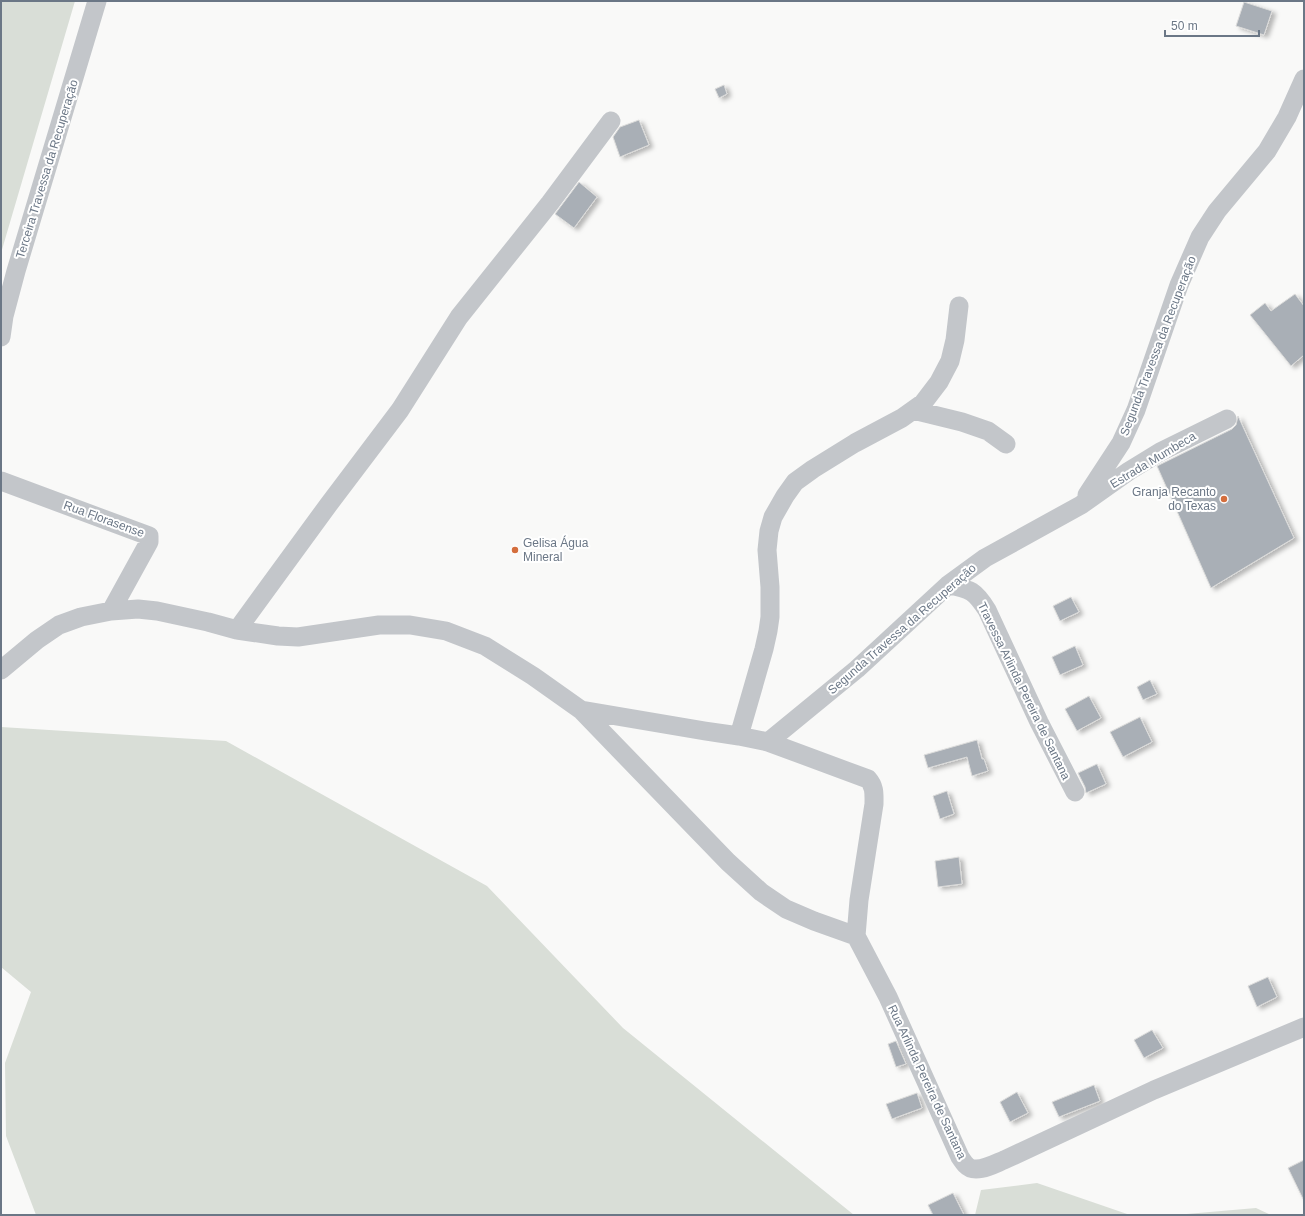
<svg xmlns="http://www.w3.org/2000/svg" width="1305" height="1216" font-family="Arial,sans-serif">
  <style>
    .green { fill: #d9ded7 }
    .building { fill: #a9afb6; stroke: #dbdbda; filter: url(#shadow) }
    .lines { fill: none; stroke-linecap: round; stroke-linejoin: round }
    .minor { stroke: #c3c6ca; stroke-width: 19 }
    .poi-dot { fill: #d46e3d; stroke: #fff; stroke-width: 1.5 }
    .labels { text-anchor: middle; stroke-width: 4; stroke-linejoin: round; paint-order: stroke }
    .street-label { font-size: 12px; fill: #6b7786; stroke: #fff }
    .poi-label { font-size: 12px; fill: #6b7786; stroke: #fff; text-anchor: end }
  </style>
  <defs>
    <filter id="shadow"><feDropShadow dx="4" dy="2.5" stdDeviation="2" flood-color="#0004"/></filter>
  </defs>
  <rect width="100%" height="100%" fill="#f9f9f8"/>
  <path class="green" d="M1 1H75L1 253Z
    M1 727 226 741 487 886 623 1028 854 1215H36L6 1136 5 1063 31 992 1 967Z
    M1037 1183 1130 1215H975L981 1190Z
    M1256 1208 1271 1215H1175Z"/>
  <path class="building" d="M1244 2 1272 11 1264 35 1236 26Z
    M724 85 727 94 719 98 715 89Z
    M639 120 649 145 620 157 613 137 620 127Z
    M579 182 597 197 574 228 555 214Z
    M1295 294 1304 306V355L1291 366 1250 315 1265 303 1271 311Z
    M1238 416 1294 538 1211 588 1157 466 1232 429 1236 425Z
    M1071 597 1079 612 1060 621 1053 606Z
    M1075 646 1083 665 1060 675 1052 657Z
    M1150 680 1157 694 1143 700 1137 687Z
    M1089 696 1101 718 1077 731 1065 709Z
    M1140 717 1152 742 1123 757 1110 732Z
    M977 740 982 759H984L988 771 972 776 967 757 928 768 924 755Z
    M1097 764 1106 784 1086 793 1085 787 1078 773Z
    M947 791 954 814 940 819 933 796Z
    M959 857 962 884 938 887 935 861Z
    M1268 977 1277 997 1257 1007 1248 986Z
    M1152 1030 1163 1048 1144 1058 1134 1040Z
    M896 1041 906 1064 896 1067 888 1044Z
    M1094 1085 1100 1101 1059 1117 1052 1102Z
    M1017 1092 1028 1113 1010 1122 1000 1102Z
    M917 1093 922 1108 892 1119 886 1104Z
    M1304 1160V1201L1288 1168Z
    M953 1193 964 1215H933L928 1205Z"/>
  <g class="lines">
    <path class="minor" d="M1 337 4 316 16 271 97 1
      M913 410 962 422 988 431 1006 444
      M1 481 149 536V542L111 611
      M1087 495 1121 443 1136 410 1179 285 1200 237 1217 211 1267 151 1287 117 1304 79
      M948 585C971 589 975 591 987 610L1039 722 1075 792
      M237 630 329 504 400 410 459 317 550 203 611 121
      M1 670 37 640 59 625 81 617 111 611 138 609 157 611 208 622 237 630 278 636 298 637 379 625H410L446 631 485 646 533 676 581 710 705 731 739 736 768 742 868 779C875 787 874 794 874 804L859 900 856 936 888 997 960 1157C962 1160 964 1163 966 1165 975 1175 994 1164 1004 1160L1154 1090 1304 1027
      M581 710 728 862 761 892 786 909 814 921 856 936
      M739 736 764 649 768 631 770 617V587L767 550 769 531 773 517 785 496 795 482 813 469 855 443 902 418 923 403 939 382 950 361 955 340 959 306
      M768 742 857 669 948 585 985 558 1081 505 1129 471 1160 452 1227 419"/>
  </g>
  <g class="poi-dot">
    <circle cx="1224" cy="499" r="4"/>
    <circle cx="515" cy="550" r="4"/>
  </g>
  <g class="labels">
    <g class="street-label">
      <text transform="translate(47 169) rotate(-73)" y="4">Terceira Travessa da Recuperação</text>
      <text transform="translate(1158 346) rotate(-69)" y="4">Segunda Travessa da Recuperação</text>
      <text transform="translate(1153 460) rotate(-31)" y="4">Estrada Mumbeca</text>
      <text transform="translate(104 519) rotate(20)" y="4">Rua Florasense</text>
      <text transform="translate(902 629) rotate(-41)" y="4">Segunda Travessa da Recuperação</text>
      <text transform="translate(1024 691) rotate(64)" y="4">Travessa Arlinda Pereira de Santana</text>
      <text transform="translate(927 1082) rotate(65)" y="4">Rua Arlinda Pereira de Santana</text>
    </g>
    <g class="poi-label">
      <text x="1216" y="496">Granja Recanto<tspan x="1216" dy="14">do Texas</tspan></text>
      <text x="523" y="547" text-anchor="start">Gelisa Água<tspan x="523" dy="14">Mineral</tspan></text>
    </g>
  </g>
  <rect width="1305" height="1216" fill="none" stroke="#6b7786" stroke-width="4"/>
  <path d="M1165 30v6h94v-6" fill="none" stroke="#6b7786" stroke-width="2"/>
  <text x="1171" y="30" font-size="12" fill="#6b7786" stroke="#ffffff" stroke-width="3" paint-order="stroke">50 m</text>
</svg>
